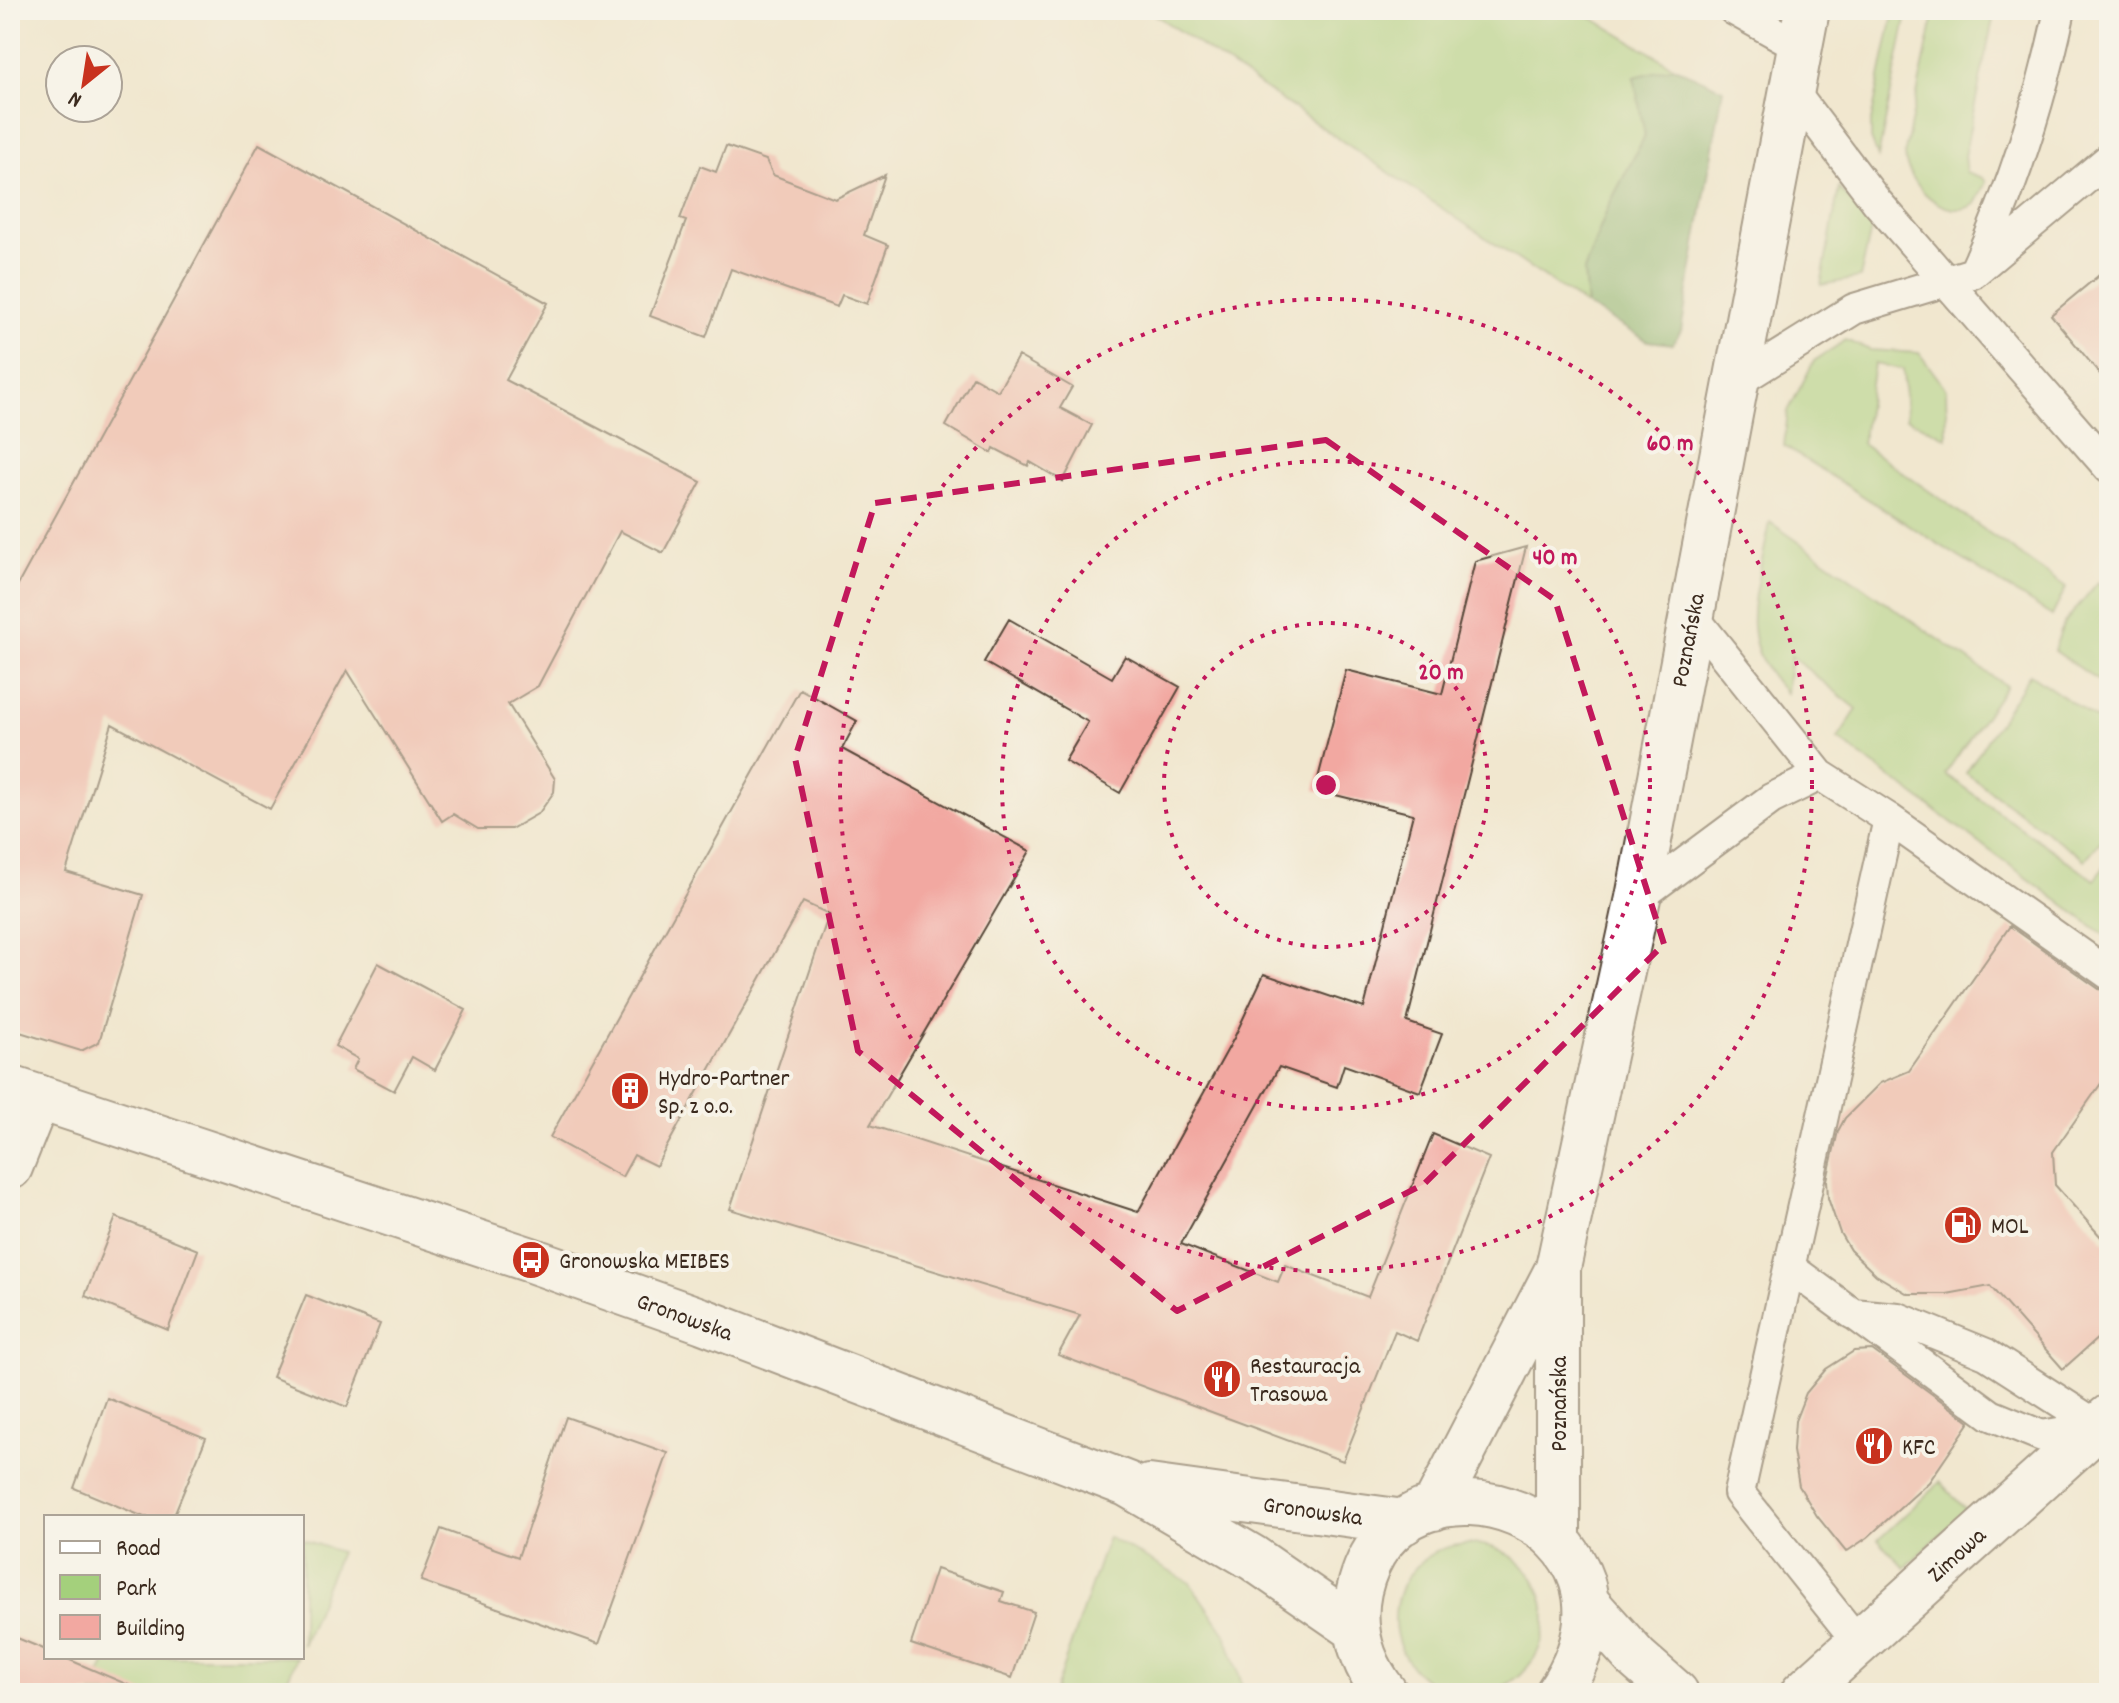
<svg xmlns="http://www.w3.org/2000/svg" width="2119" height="1703" font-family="Dekko,sans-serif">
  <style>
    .green { fill: #a4d07c; stroke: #707d4d; stroke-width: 2 }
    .forest { fill: #83b26c; stroke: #5f6e45; stroke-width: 2 }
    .building { fill: #f2a8a1 }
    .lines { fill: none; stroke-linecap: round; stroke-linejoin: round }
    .lane-casing { stroke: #564639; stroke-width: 34 }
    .street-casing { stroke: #564639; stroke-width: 48 }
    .secondary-casing { stroke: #564639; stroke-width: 48 }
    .lane { stroke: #fff; stroke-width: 30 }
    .street { stroke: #fff; stroke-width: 44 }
    .secondary { stroke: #fff; stroke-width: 44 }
    .marked { fill: none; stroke: #c2185b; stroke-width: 6; stroke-dasharray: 16 10; stroke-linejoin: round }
    .ring { fill: none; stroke: #c2185b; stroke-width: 4; stroke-dasharray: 4 8 }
    .labels { text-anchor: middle; stroke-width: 8; stroke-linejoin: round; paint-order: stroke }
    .street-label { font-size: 24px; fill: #3b2a1e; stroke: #f7f3e8 }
    .poi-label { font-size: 24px; fill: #3b2a1e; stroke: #f7f3e8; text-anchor: start }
    .centre { fill: #c2185b; stroke: #f7f3e8; stroke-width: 4 }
    .ring-label { font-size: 24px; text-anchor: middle; font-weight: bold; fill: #c2185b; stroke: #f7f3e8; stroke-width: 8; stroke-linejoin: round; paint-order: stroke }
  </style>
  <rect width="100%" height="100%" fill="#f7f3e8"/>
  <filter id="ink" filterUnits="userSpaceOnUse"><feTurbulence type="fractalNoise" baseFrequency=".0125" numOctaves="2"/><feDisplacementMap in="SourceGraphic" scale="16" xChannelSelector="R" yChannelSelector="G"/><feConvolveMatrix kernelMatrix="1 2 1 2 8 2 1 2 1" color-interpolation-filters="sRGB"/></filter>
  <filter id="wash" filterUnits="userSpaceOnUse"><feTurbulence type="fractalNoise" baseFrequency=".006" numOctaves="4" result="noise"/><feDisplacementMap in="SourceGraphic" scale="32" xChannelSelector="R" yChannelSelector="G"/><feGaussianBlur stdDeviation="1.8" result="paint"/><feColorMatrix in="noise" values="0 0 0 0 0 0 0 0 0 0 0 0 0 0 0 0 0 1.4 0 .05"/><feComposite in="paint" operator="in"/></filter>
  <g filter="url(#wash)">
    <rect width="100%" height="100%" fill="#f1e7cf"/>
    <path class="green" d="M1148 10H1579L1674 67 1635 78 1645 136 1609 205 1584 271 1587 306Z
      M1894 10H1908L1878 157 1871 139V121Z
      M1935 10H1995L1964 156 1966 172 1983 178 1986 182 1975 204C1944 223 1910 185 1904 156Z
      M1839 188 1872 225 1860 278 1821 285Z
      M1846 340 1870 350 1919 353 1946 389 1947 438 1906 418 1903 369 1874 364 1862 444 2066 587 2052 616 1784 446 1788 411 1814 361Z
      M1770 522 2006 686 1945 774 2094 880 2109 861V938L1838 739 1857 709 1791 656 1786 693C1731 639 1758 590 1770 522Z
      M2098 582 2109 594V688L2054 650 2064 623Z
      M2030 674 2109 728V831L2085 860 1966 773Z
      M1940 1482 1966 1510 1905 1568 1878 1540Z
      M1108 1537 1190 1583 1226 1635 1245 1693H1054Z
      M302 1539 340 1552 302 1645Z
      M1395 1619a75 75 0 1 1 150 0a75 75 0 1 1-150 0Z
      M108 1657H297L282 1693H92Z"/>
    <path class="forest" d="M1674 67 1723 89 1681 331 1672 344 1648 341 1587 306 1584 271 1609 205 1645 136 1634 77Z"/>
    <g id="blocks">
      <path class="building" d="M259 144 548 303 506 380 701 482 663 553 620 531 538 686 508 704 555 779 554 792 539 813 511 829H478L453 814 442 821 347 670 270 809 112 724 66 872 143 895 99 1042 81 1051 10 1029V599Z
        M726 146 766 160 773 175 835 199 885 175 864 235 888 245 867 304 842 295 837 307 731 269 706 337 650 316 686 221 680 219 700 166 716 172Z
        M2109 267V385L2051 315Z
        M1018 356 1072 387 1060 408 1092 425 1063 481 1030 462 1028 466 994 448 992 453 946 426 973 377 998 391Z
        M1526 547 1407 1022 1442 1034 1420 1092 1344 1065 1337 1087 1279 1067 1181 1244 1278 1282 1285 1265 1368 1297 1433 1134 1489 1158 1417 1341 1395 1331 1343 1461 1058 1355 1080 1315 730 1209 829 914 803 902 656 1166 634 1155 622 1177 550 1137 800 689 857 721 842 749 1030 851 870 1125 1138 1212 1234 1038 1264 974 1364 1008 1413 814 1315 790 1346 670 1442 694 1475 561Z
        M1009 619 1112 678 1125 656 1180 687 1120 793 1065 761 1088 722 984 662Z
        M2010 926 2099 989 2109 992V1072L2053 1152 2055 1185 2109 1246V1328L2063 1369 1990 1286 1947 1294H1908L1876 1275 1850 1250 1840 1233 1828 1198 1827 1180 1838 1131 1845 1118 1880 1083 1909 1071Z
        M378 963 466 1010 435 1070 412 1057 394 1091 353 1069 358 1059 335 1046Z
        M116 1217 198 1250 168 1330 85 1296Z
        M306 1295 380 1324 347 1407 272 1377Z
        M1872 1350 1970 1422 1929 1482 1868 1537 1846 1552 1817 1516 1799 1486 1793 1451 1795 1421 1806 1393 1826 1369 1854 1351Z
        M107 1398 206 1438 173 1517H144L74 1488Z
        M566 1417 668 1453 599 1644 421 1581 441 1529 518 1557Z
        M936 1569 1004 1592 1001 1601 1034 1612 1012 1678 911 1644Z
        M10 1635 46 1650V1657H63L147 1693H10Z"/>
    </g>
  </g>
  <g filter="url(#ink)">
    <use href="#blocks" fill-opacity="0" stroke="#564639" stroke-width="2"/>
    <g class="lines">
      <defs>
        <path id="lane" d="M1734 10 1799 46
          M1792 90 1877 202 2109 468
          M1977 266C2015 182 2041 100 2060 10
          M1737 382 1854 309 1973 273 2109 159
          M1692 615 1820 775 1889 819 1739 1493 1858 1642
          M1889 819 2109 974
          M1638 898 1771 799 1820 775
          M1789 1267 1853 1314 1898 1318 1986 1354 2098 1426
          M1854 1314 1991 1415 2042 1436 2098 1426"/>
        <path id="street" d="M10 1167 38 1097
          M1803 1693 2109 1417"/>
        <path id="secondary" d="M10 1088 531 1260 703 1321 1127 1484 1253 1558 1356 1629
          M1149 1487 1404 1522
          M1434 1508 1555 1274
          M1558 1540V1268L1638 898 1807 10
          M1586 1602 1636 1658 1676 1693
          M1385 1693C1362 1663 1351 1629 1359 1591 1398 1421 1674 1520 1558 1693"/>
      </defs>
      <use href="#lane" class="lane-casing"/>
      <use href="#street" class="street-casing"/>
      <use href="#secondary" class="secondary-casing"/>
      <use href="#lane" class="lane"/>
      <use href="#street" class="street"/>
      <use href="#secondary" class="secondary"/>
    </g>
  </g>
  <path d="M0 0H2119V1703H0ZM1326 440 1555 600 1664 944 1424 1184 1177 1311 858 1051 795 758 875 503Z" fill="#f1e7cf" fill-opacity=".55" fill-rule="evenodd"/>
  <path class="marked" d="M1326 440 1555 600 1664 944 1424 1184 1177 1311 858 1051 795 758 875 503Z"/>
  <g class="ring">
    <circle cx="1326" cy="785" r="162"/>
    <circle cx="1326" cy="785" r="324"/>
    <circle cx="1326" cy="785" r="486"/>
  </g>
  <defs>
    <symbol id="building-disc" viewBox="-11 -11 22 22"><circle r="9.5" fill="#c8321e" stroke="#f7f3e8"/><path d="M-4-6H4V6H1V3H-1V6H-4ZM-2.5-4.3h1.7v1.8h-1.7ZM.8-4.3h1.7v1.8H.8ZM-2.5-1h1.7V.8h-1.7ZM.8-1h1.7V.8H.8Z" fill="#fff"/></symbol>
    <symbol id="fuel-disc" viewBox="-11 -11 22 22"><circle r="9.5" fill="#c8321e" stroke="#f7f3e8"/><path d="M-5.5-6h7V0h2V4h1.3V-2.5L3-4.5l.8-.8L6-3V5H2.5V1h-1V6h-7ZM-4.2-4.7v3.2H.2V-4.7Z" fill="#fff"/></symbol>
    <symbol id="bus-disc" viewBox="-11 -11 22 22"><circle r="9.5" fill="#c8321e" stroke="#f7f3e8"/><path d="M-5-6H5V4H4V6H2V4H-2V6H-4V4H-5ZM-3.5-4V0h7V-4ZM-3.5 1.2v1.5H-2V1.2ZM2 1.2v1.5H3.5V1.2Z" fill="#fff"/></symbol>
    <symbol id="restaurant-disc" viewBox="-11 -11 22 22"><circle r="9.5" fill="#c8321e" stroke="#f7f3e8"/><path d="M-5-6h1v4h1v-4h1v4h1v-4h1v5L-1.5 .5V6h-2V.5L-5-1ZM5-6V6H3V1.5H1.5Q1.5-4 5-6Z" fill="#fff"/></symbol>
  </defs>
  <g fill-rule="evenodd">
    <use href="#building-disc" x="608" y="1069" width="44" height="44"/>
    <use href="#fuel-disc" x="1941" y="1203" width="44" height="44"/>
    <use href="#bus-disc" x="509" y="1238" width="44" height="44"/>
    <use href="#restaurant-disc" x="1200" y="1357" width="44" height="44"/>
    <use href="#restaurant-disc" x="1852" y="1424" width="44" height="44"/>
  </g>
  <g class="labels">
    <g class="street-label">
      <text transform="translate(1687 640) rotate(-79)" y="8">Poznańska</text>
      <text transform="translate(685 1316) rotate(20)" y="8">Gronowska</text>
      <text transform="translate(1558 1404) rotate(-90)" y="8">Poznańska</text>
      <text transform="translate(1313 1510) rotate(8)" y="8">Gronowska</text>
      <text transform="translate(1956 1554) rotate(-42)" y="8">Zimowa</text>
    </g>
    <g class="poi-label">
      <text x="658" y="1085">Hydro-Partner<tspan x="658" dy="28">Sp. z o.o.</tspan></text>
      <text x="1991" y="1233">MOL</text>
      <text x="559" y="1268">Gronowska MEIBES</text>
      <text x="1250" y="1373">Restauracja<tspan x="1250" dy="28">Trasowa</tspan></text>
      <text x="1902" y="1454">KFC</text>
    </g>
  </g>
  <circle cx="1326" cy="785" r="12" class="centre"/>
  <g class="ring-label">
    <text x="1670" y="450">60 m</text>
    <text x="1555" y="564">40 m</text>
    <text x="1441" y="679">20 m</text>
  </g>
  <rect width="2119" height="1703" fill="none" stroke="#f7f3e8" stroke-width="40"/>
  <rect x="44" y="1515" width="260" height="144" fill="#f7f3e8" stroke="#aca397" stroke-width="2"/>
  <rect x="60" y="1541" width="40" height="12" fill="#ffffff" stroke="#aca397" stroke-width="2"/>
  <text x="116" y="1555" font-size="24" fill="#3b2a1e">Road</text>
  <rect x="60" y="1575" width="40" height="24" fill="#a4d07c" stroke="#aca397" stroke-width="2"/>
  <text x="116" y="1595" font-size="24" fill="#3b2a1e">Park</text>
  <rect x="60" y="1615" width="40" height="24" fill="#f2a8a1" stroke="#aca397" stroke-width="2"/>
  <text x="116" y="1635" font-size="24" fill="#3b2a1e">Building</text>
  <g transform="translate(84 84) rotate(210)"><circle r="38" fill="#f7f3e8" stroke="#aca397" stroke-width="2"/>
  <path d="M0-6L14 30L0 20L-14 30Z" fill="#c8321e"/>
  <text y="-12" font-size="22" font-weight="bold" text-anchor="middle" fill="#3b2a1e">N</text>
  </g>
</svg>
